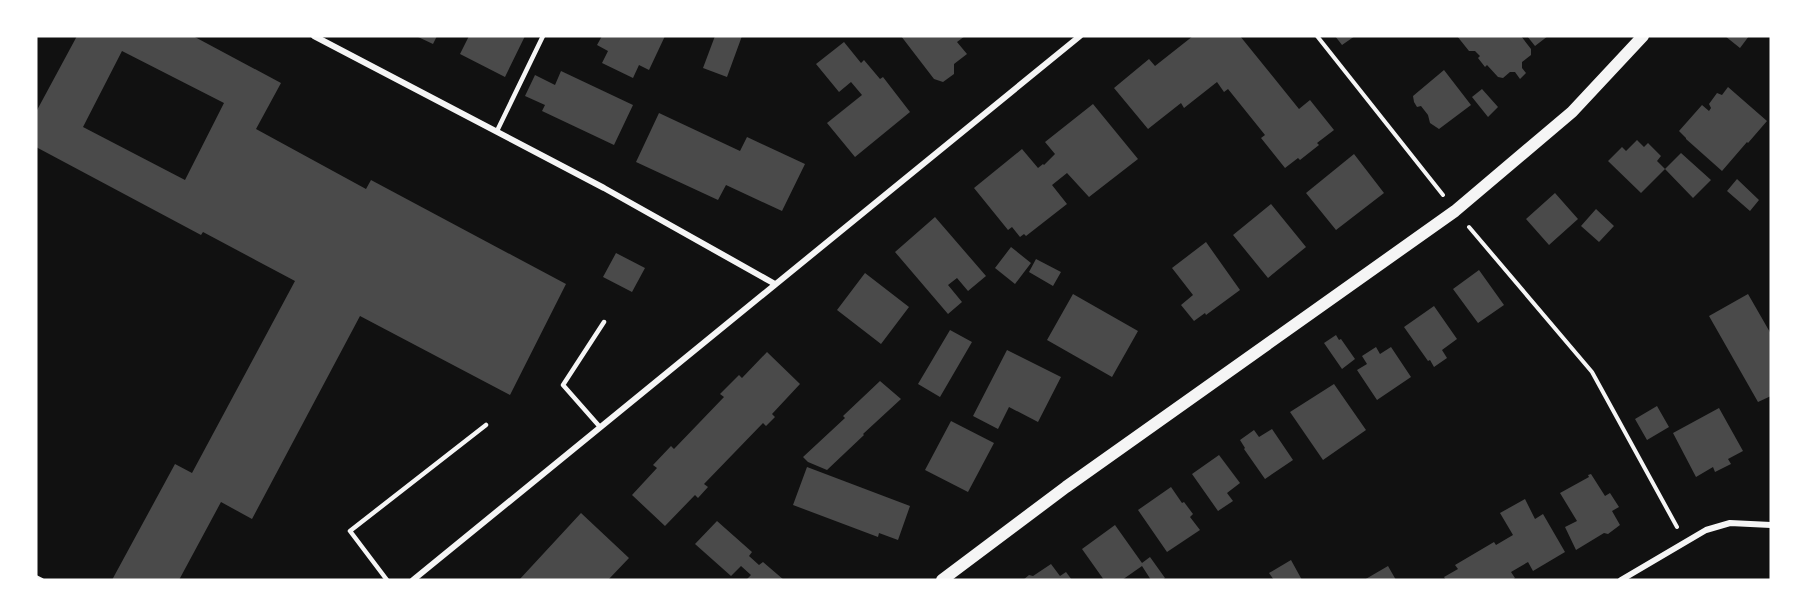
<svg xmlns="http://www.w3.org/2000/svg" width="1807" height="616" font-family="Inter,sans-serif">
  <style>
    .building { fill: #4a4a4a; fill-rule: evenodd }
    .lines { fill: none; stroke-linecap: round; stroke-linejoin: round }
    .path { stroke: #f5f5f5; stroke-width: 4 }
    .service { stroke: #f5f5f5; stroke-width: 4.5 }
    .minor { stroke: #f5f5f5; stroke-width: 6 }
    .secondary { stroke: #f5f5f5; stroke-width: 12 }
  </style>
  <rect width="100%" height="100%" fill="#111"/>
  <path class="building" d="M77 36H193L281 83 256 129 366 189 371 180 566 284 510 395 360 316 252 519 221 502 179 580H112L175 464 192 473 295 281 203 232 201 235 36 147V112ZM122 51 224 103 185 180 83 127Z
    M416 36H437L433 44Z
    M469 36H525L505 77 460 54Z
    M602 36H665L649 70 639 65 633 78 602 63 608 51 597 45Z
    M715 36H742L727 77 703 68Z
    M901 36H965L957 42 967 54 954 64V74L943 82 934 79Z
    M1193 36H1240L1299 109 1310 100 1334 130 1317 143 1319 145 1300 160 1298 158 1285 168 1261 138 1265 135 1228 89 1224 92 1217 82 1184 108 1181 103 1148 129 1114 88 1149 59 1155 66Z
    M1335 36H1355L1342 45Z
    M1457 36H1521L1531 49V55L1522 62V68L1526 73 1520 79 1515 72H1510L1503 78 1498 77 1487 65 1485 67 1478 58 1480 56 1475 51H1469Z
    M1527 36H1548L1535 46Z
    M1725 36H1749L1740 48Z
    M844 42 861 63 864 60 880 79 883 77 910 112 855 157 827 123 862 95 851 82 839 92 816 64Z
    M1444 70 1471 105 1439 129 1430 123 1428 115 1421 106 1417 107 1414 102 1413 96Z
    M561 71 633 105 614 145 542 111 545 105 525 96 535 75 555 85Z
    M1728 87 1767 121 1748 143 1747 142 1722 171 1686 139V138L1679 131 1702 105 1709 111 1711 108 1709 104 1717 93 1722 95Z
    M1482 89 1498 107 1488 117 1472 97Z
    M1093 104 1138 159 1089 197 1067 173 1052 185 1067 204 1026 236 1024 234 1020 237 1012 227 1008 230 974 188 1022 149 1038 168 1043 164 1044 165 1055 154 1045 142Z
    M659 113 740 151 747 137 805 164 782 211 726 185 718 200 636 162Z
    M1637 140 1644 147 1648 143 1661 156 1657 161 1665 169 1641 193 1608 161 1622 147 1626 151Z
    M1681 153 1711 180 1693 198 1665 169Z
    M1354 154 1384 193 1336 230 1306 193Z
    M1737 179 1759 200 1750 211 1727 191Z
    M1555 193 1578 219 1549 245 1526 219Z
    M1271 204 1306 247 1268 278 1233 235Z
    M1596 209 1614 226 1599 242 1581 226Z
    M935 217 986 276 968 291 957 278 948 285 962 302 948 314 895 252Z
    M1206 242 1240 290 1206 315 1205 313 1194 321 1181 305 1193 295 1172 268Z
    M1011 247 1031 263 1015 284 995 268Z
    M616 253 645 268 632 292 603 277Z
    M1036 259 1061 272 1053 286 1029 272Z
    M1479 270 1504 305 1478 323 1453 289Z
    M865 273 909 307 881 344 837 310Z
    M1073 294 1138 331 1112 377 1047 340Z
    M1748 294 1771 334V396L1758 402 1709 316Z
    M1434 306 1457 339 1442 350 1447 358 1434 367 1430 360 1428 361 1404 327Z
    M950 330 972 342 940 397 918 384Z
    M1336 335 1339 340 1341 339 1355 359 1342 369 1324 343Z
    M1376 347 1380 354 1391 347 1411 377 1377 400 1357 370 1367 364 1362 356Z
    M1007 350 1061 377 1038 422 1009 407 998 429 973 416Z
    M767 352 800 384 772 414 775 417 766 426 763 423 704 484 708 487 698 498 695 495 665 526 632 495 657 468 653 465 671 446 674 449 724 397 720 394 739 375 742 378Z
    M880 381 901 399 863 434 864 435 827 470 808 462 803 457 845 418 843 416Z
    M1334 384 1366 430 1323 460 1290 412Z
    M1657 406 1669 427 1647 440 1635 419Z
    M1719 408 1743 451 1728 459 1731 464 1715 472 1713 467 1696 477 1673 433Z
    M951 421 994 443 968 492 925 470Z
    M1272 429 1293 460 1265 479 1244 449 1245 448 1240 440 1254 430 1259 437Z
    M1219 455 1240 483 1227 493 1233 501 1218 511 1192 474Z
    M807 467 910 506 898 540 879 533 878 537 793 505Z
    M1591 474 1605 496 1610 493 1619 507 1612 511 1620 525 1608 534 1604 533 1576 550 1565 527 1577 521 1560 493 1589 477 1588 475Z
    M1171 487 1182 503 1184 502 1193 514 1190 517 1200 530 1167 552 1138 510Z
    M1525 499 1535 519 1543 514 1565 552 1533 571 1528 562 1511 572 1515 578 1512 580H1446L1444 577 1458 569 1455 565 1494 542 1496 545 1513 535 1500 513Z
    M581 513 629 558 608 580H519Z
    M717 521 752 552 749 556 759 565 763 562 784 580H746L751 575 741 566 731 576 695 544Z
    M1115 525 1142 563 1150 557 1165 578 1162 580H1151L1142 566 1122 580H1104L1082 549Z
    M1291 560 1302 580H1274L1269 573Z
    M1051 564 1060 576 1066 572 1072 580H1023L1029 575 1033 576Z
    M1388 566 1396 580H1364Z"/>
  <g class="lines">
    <path class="path" d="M1317 36 1443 195
      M1469 227 1592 372 1677 527
      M36 577 42 580"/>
    <path class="service" d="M497 131 543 36
      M600 427 563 385 604 322
      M387 580 350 531 486 425"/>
    <path class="minor" d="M314 36 604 188 775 284
      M413 580 1080 36
      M1621 580 1706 530 1730 523 1771 525"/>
    <path class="secondary" d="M942 580 1066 487 1455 211 1572 112 1643 36"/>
  </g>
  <rect width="1807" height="616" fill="none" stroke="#ffffff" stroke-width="75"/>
</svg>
